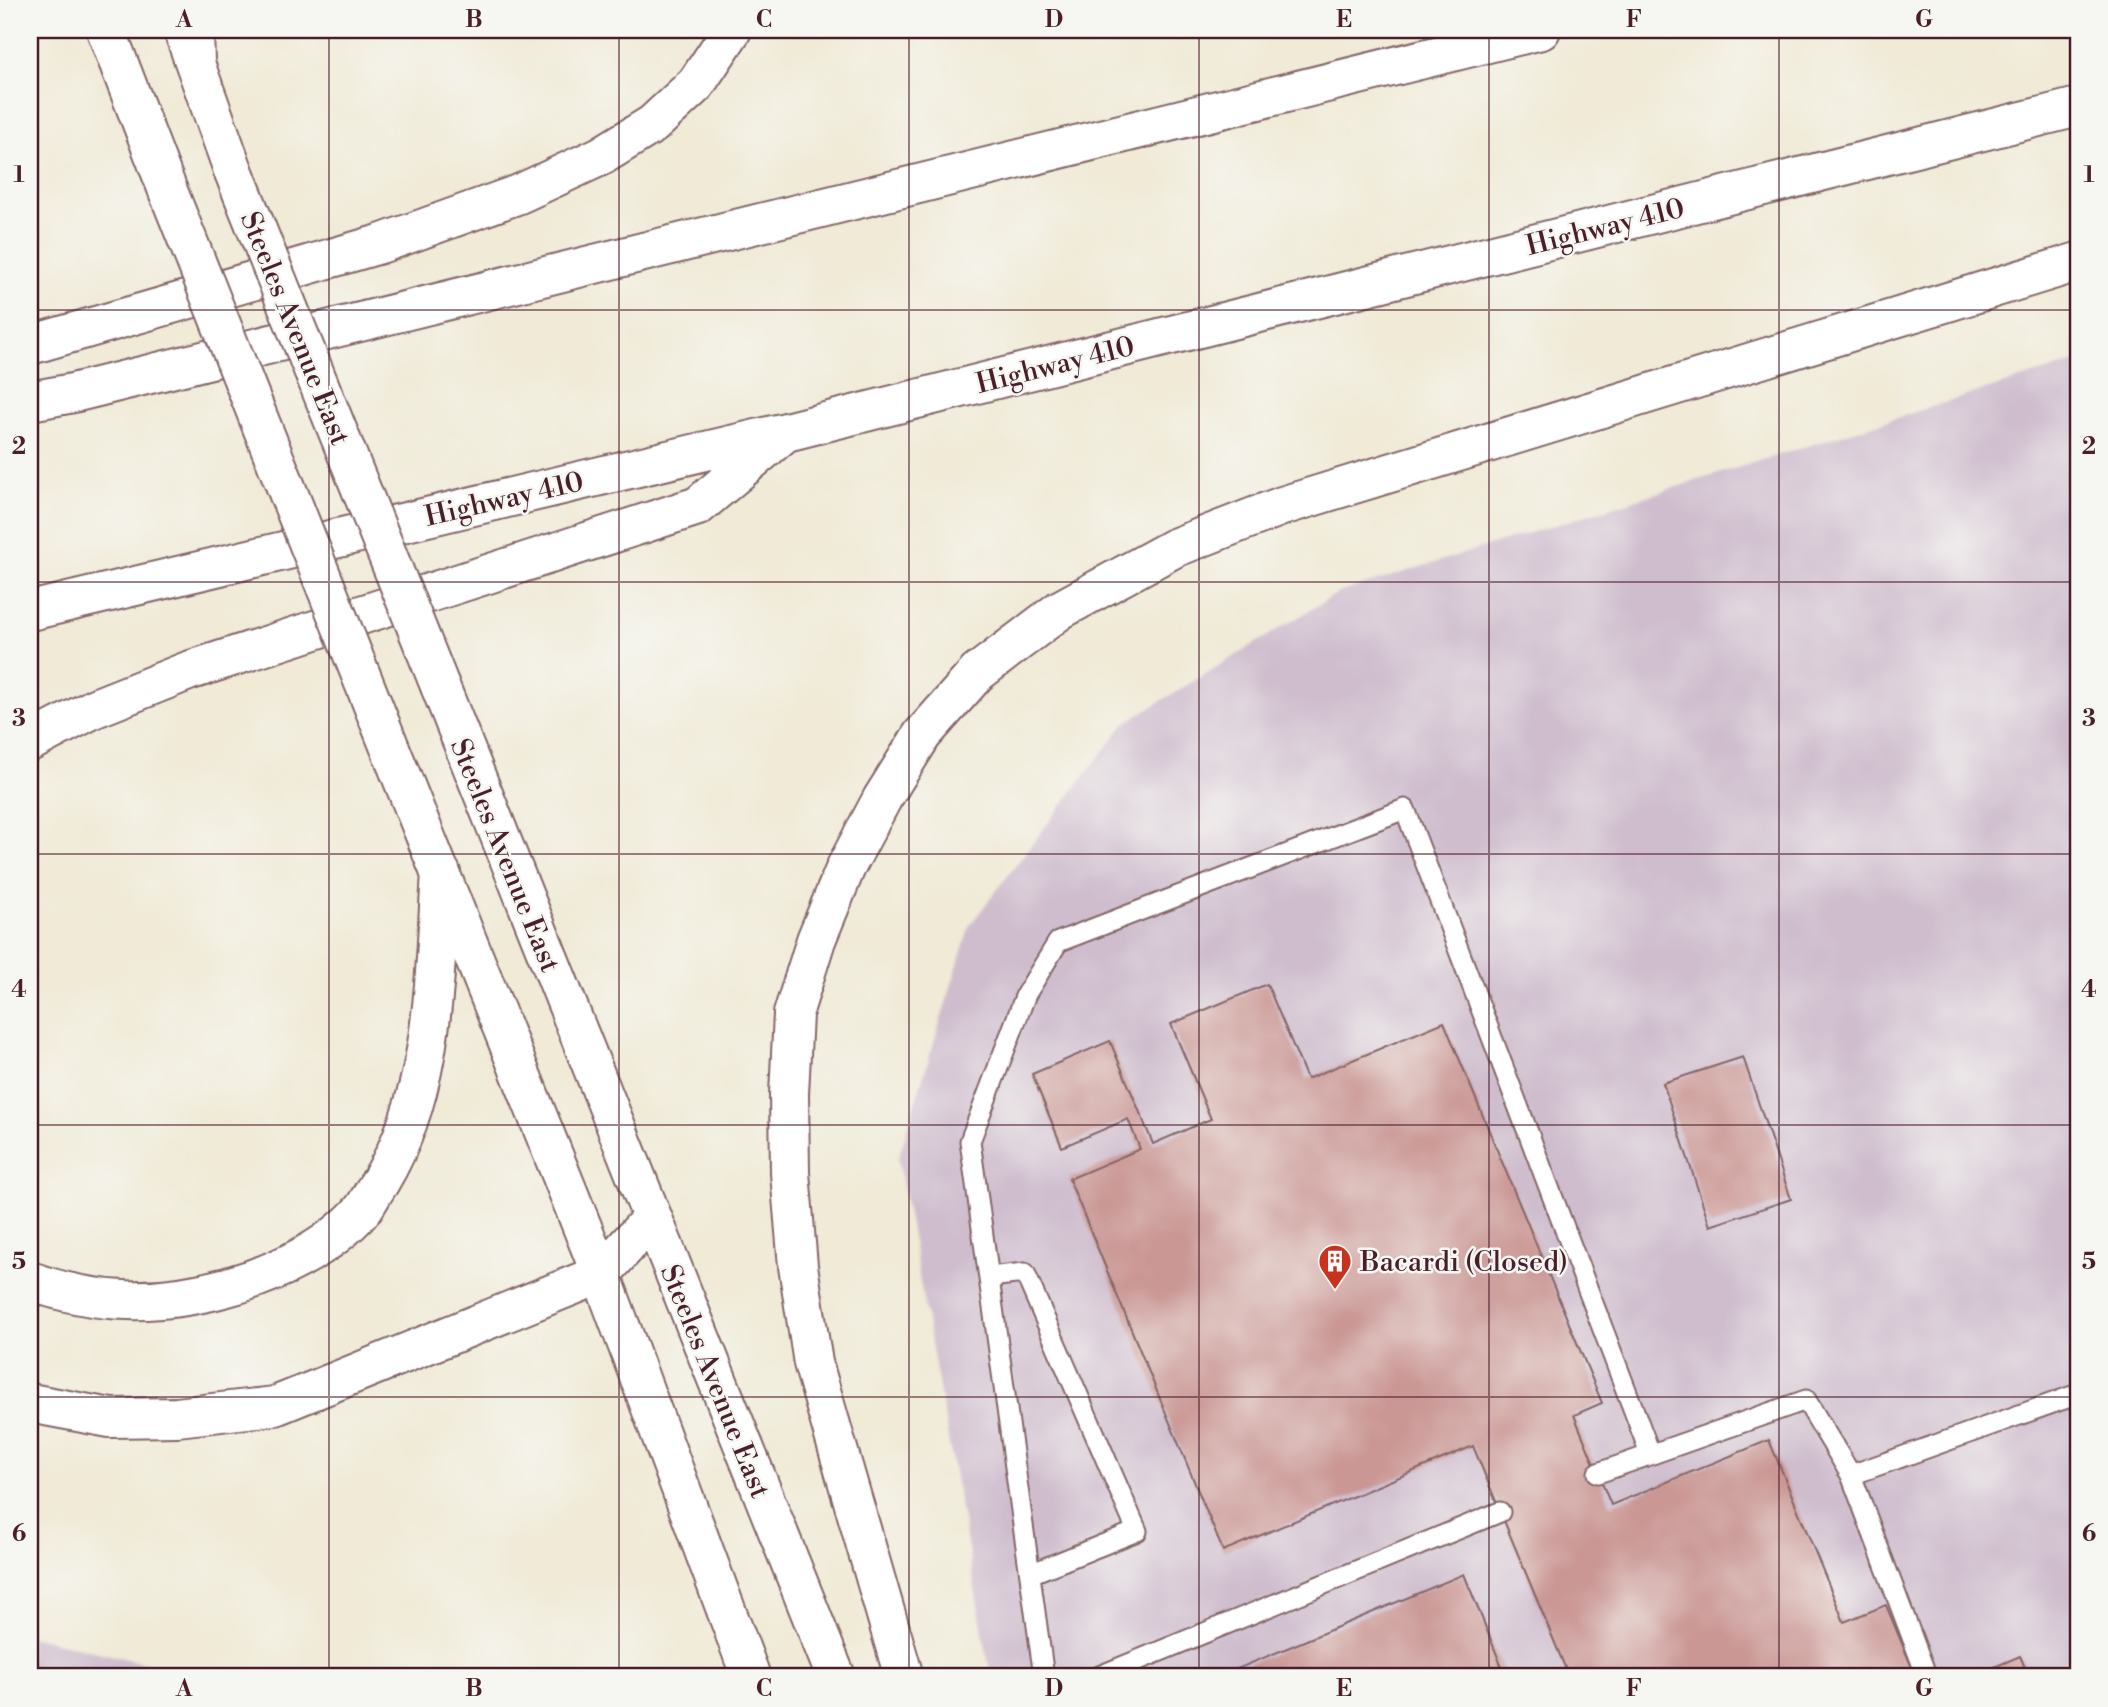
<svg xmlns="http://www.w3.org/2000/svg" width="2108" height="1707" font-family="'Libre Bodoni',serif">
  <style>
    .industrial { fill: #cfbdce }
    .building { fill: #ca9794 }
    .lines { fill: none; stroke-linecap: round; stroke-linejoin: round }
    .lane-casing { stroke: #846667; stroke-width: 23 }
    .secondary-casing { stroke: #846667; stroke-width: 42 }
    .highway-casing { stroke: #846667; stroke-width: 42 }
    .lane { stroke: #fff; stroke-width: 19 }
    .secondary { stroke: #fff; stroke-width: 38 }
    .highway { stroke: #fff; stroke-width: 38 }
    .secondary-bridge-casing { stroke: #846667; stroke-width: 42; stroke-linecap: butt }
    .secondary-bridge { stroke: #fff; stroke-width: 38 }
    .grid { fill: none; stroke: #4a1f2b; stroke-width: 2; stroke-opacity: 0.55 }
    .labels { text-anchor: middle; stroke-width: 5; stroke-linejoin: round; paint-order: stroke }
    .street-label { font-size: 28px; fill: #4a1f2b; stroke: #f6f6f2 }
    .poi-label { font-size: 28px; fill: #4a1f2b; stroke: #f6f6f2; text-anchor: start }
    .neatline { fill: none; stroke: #4a1f2b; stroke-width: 2.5 }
    .grid-label { font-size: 23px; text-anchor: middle; font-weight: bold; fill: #4a1f2b }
  </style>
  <rect width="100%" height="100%" fill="#f6f6f2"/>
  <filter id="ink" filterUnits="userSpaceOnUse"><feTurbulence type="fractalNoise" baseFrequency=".0143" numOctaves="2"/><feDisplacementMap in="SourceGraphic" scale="14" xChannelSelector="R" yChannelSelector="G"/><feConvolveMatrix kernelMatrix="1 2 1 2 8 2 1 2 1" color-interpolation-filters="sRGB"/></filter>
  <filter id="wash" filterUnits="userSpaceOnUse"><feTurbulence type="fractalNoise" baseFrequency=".00686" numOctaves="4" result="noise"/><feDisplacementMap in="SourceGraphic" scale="28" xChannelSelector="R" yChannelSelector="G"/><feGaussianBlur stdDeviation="1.57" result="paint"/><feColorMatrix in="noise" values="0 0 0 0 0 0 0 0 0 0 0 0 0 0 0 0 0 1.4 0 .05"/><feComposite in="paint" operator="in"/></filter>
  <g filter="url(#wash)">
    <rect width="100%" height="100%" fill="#f0ead6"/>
    <path class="industrial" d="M2078 361V1677H991L898 1159 970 925 1125 723 1338 593Z
      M30 1636 204 1677H30Z"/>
    <g id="blocks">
      <path class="building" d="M1267 984 1307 1079 1444 1022 1602 1403 1574 1415 1611 1505 1769 1440 1844 1622 1886 1605 1916 1677H1569L1473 1446 1223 1551 1069 1179 1140 1149 1128 1119 1062 1147 1032 1074 1110 1041 1153 1144 1211 1119 1171 1024Z
        M1743 1057 1791 1199 1710 1226 1663 1083Z
        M1464 1574 1506 1677H1218Z
        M2020 1656 2029 1677H1971Z"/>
    </g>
  </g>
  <g filter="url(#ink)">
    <use href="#blocks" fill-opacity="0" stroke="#846667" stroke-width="2"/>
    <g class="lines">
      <defs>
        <path id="lane" d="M989 1277 1025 1273 1137 1531 1030 1574
          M1598 1473 1806 1400 1851 1475 1927 1677
          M1851 1475 2078 1394
          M1044 1677 970 1141 1026 994 1058 942 1405 809 1650 1453
          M1097 1677 1500 1512"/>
        <path id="secondary" d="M106 30 168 191
          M183 30 233 170
          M440 686 836 1677
          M374 708 601 1274 751 1677"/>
        <path id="highway" d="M194 30 195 62
          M30 345 380 244 519 194 601 156 653 124 696 84 732 30
          M30 401 73 393 1541 30
          M30 611 786 432 2078 107
          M30 742 95 708 188 671 698 506 782 435
          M30 1281C97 1305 158 1306 227 1287 275 1274 330 1248 363 1209 369 1201 374 1190 380 1182 436 1089 434 978 441 873
          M30 1403 110 1418 177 1417 275 1406 601 1274 651 1219
          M904 1677 813 1363 798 1266 790 1173 789 1094 793 1014 816 940 846 867 882 799 922 735 977 673 1060 610 1174 548 1282 506 2078 262"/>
      </defs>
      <use href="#lane" class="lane-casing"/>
      <use href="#secondary" class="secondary-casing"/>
      <use href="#highway" class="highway-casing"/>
      <use href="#lane" class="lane"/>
      <use href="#secondary" class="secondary"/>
      <use href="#highway" class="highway"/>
      <defs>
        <path id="secondary-bridge" d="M233 170 440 686
          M168 191 374 708"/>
      </defs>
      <use href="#secondary-bridge" class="secondary-bridge-casing"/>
      <use href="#secondary-bridge" class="secondary-bridge"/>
    </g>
  </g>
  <path class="grid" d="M329 30V1677M619 30V1677M909 30V1677M1199 30V1677M1489 30V1677M1779 30V1677M30 310H2078M30 582H2078M30 854H2078M30 1125H2078M30 1397H2078"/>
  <defs>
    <symbol id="building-pin" viewBox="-11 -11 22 30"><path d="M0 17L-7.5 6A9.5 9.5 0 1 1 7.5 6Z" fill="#c8321e" stroke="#f6f6f2"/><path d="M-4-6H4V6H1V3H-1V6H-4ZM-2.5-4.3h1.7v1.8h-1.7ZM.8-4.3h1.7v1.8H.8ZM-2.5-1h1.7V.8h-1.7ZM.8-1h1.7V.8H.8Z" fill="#fff"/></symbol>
  </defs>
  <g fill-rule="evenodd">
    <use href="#building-pin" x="1316" y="1242" width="38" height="52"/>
  </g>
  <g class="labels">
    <g class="street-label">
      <text transform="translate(1605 226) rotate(-14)" y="10">Highway 410</text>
      <text transform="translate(296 328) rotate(68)" y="10">Steeles Avenue East</text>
      <text transform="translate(1055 364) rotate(-14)" y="10">Highway 410</text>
      <text transform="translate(504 498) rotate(-13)" y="10">Highway 410</text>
      <text transform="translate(506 855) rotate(68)" y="10">Steeles Avenue East</text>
      <text transform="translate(716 1381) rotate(68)" y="10">Steeles Avenue East</text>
    </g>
    <g class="poi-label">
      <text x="1360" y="1271">Bacardi (Closed)</text>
    </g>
  </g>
  <rect width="2108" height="1707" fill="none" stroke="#f6f6f2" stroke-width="77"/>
  <rect x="38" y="38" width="2032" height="1630" class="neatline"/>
  <g class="grid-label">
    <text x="184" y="27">A</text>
    <text x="474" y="27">B</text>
    <text x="764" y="27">C</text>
    <text x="1054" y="27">D</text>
    <text x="1344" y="27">E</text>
    <text x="1634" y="27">F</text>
    <text x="1924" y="27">G</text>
    <text x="19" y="182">1</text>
    <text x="2089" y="182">1</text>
    <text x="19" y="454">2</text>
    <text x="2089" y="454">2</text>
    <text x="19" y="726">3</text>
    <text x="2089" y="726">3</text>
    <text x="19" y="997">4</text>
    <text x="2089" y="997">4</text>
    <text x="19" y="1269">5</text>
    <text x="2089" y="1269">5</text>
    <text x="19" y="1541">6</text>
    <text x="2089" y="1541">6</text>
    <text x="184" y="1696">A</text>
    <text x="474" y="1696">B</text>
    <text x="764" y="1696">C</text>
    <text x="1054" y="1696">D</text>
    <text x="1344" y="1696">E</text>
    <text x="1634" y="1696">F</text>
    <text x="1924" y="1696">G</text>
  </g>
</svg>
